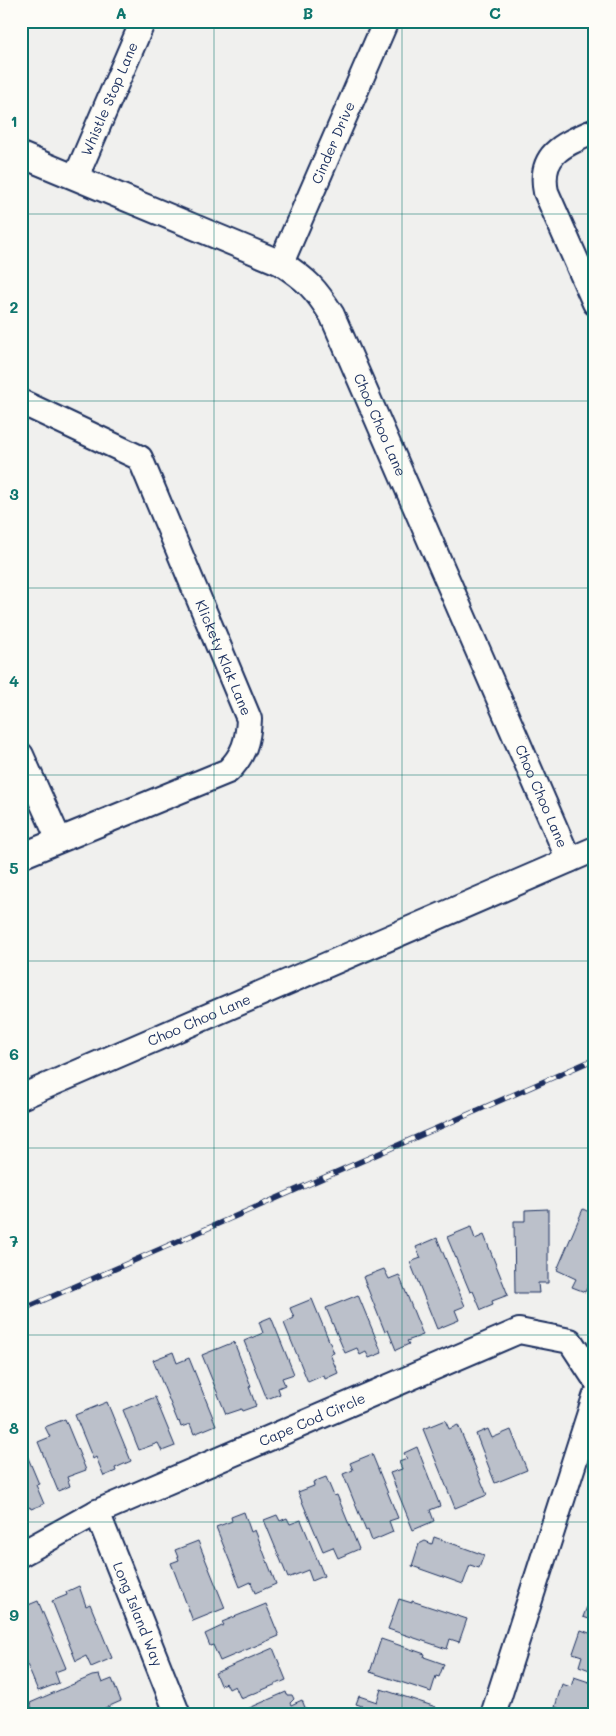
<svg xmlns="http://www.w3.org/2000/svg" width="616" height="1736" font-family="Mali,sans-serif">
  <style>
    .building { fill: #bbc0ca; stroke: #1b2f5e }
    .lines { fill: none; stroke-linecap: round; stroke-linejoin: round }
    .minor-casing { stroke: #1b2f5e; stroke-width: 28 }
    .minor { stroke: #fdfcf7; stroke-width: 24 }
    .rail-casing { stroke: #1b2f5e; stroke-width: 5.5 }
    .rail { stroke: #fdfcf7; stroke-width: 4; stroke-dasharray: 11; stroke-linecap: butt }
    .grid { fill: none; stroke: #0f766e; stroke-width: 1; stroke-opacity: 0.55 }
    .labels { text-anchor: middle; stroke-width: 4; stroke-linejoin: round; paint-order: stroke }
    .street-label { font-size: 14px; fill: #1b2f5e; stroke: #fdfcf7 }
    .neatline { fill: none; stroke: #0f766e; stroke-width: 2 }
    .grid-label { font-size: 16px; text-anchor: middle; font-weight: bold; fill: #0f766e }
  </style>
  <rect width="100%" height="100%" fill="#f0f0ee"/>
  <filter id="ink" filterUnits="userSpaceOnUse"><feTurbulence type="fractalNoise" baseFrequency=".02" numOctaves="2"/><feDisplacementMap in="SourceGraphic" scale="10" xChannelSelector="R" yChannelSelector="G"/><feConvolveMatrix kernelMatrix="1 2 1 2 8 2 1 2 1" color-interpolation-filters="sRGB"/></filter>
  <g filter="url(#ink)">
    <path class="building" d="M548 1209V1283H538L539 1293H515L514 1221H525V1210Z
      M583 1209 595 1215V1270L585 1292 572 1287 576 1279 557 1270Z
      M471 1227 475 1239 484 1235 508 1295 492 1301 493 1305 481 1310 473 1291 470 1292 447 1237Z
      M437 1238 465 1306 455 1310 459 1320 437 1329 410 1262 421 1258 416 1247Z
      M384 1269 389 1279 399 1275 423 1335 407 1341 409 1344 396 1350 388 1330 385 1332 363 1277Z
      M358 1295 382 1353 369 1358 366 1352 360 1355 357 1348 345 1353 326 1308Z
      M312 1299 334 1353 330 1354 338 1373 325 1379 324 1375 308 1382 284 1323 294 1318 290 1308Z
      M271 1317 294 1374 282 1378 285 1385 278 1388 280 1394 267 1399 244 1341 263 1333 259 1322Z
      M234 1342 251 1386 249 1387 256 1406 242 1411 241 1409 226 1414 202 1355Z
      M173 1352 177 1363 189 1358 216 1425 194 1434 190 1424 181 1427 179 1421 178 1422 153 1360Z
      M155 1397 175 1446 162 1451 158 1443 139 1450 123 1410Z
      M107 1402 131 1461 115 1468 116 1471 104 1476 96 1457 93 1459 75 1415Z
      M65 1419 86 1470 67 1477 70 1486 58 1491 38 1442 50 1437 45 1427Z
      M445 1420 449 1429 458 1425 487 1495 455 1508 423 1429Z
      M488 1429 492 1438 511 1430 527 1470 495 1483 476 1434Z
      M21 1441 39 1484 36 1485 44 1504 31 1509 30 1507 21 1511Z
      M417 1447 440 1506 430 1510 434 1521 413 1530 390 1473 402 1469 399 1462 407 1459 404 1453Z
      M372 1454 398 1518 389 1521 393 1532 372 1541 368 1530 366 1531 343 1474 353 1470 350 1463Z
      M326 1477 334 1496 337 1495 359 1549 338 1558 333 1547 323 1551 298 1492 314 1486 313 1482Z
      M244 1512 251 1532 255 1530 276 1584 255 1593 251 1582 240 1587 216 1527 232 1521 231 1517Z
      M277 1515 280 1521 287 1518 290 1524 301 1520 324 1576 312 1581 308 1570 288 1578 264 1520Z
      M434 1537 484 1555 479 1568 470 1565 463 1584 412 1566 419 1544 425 1541 432 1544Z
      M198 1541 225 1608 193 1621 171 1563 179 1560 175 1550Z
      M79 1586 86 1606 90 1604 112 1658 91 1667 86 1656 76 1661 52 1601 67 1595 66 1592Z
      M399 1599 412 1603V1601L467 1619 459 1642 450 1639 447 1649 388 1629Z
      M38 1601 66 1668 55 1672 59 1683 38 1691 21 1650V1608Z
      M266 1604 279 1636 220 1661 213 1645 210 1646 205 1634 224 1625 222 1622Z
      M588 1604 595 1607V1621L583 1617Z
      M581 1630 595 1635V1672L579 1666 582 1656 573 1653Z
      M381 1639 425 1654 424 1657 444 1664 439 1677 436 1676 431 1692 370 1672Z
      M273 1648 286 1680 241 1699 235 1686 229 1689 226 1683 220 1685 215 1673Z
      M99 1675 102 1683 112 1679 121 1701 89 1715H35L30 1703 92 1676Z
      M574 1677 595 1684V1715H578L555 1707 562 1684 571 1687Z
      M381 1689 436 1707 433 1715H359L362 1706 356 1704 359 1696 377 1702Z
      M286 1692 287 1695H292L294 1699 290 1703 291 1705 302 1700 308 1715H238V1713Z"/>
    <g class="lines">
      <defs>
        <g id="minor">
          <path d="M595 131C565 144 538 153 546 192L595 303"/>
          <path id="s1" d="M21 155 281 263C307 280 315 288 332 315L569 860"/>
          <path id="s2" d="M76 177 143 21"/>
          <path id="s3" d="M281 263 386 21"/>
          <path id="s4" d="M21 402 140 458 249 719C248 741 244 755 228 771L21 856"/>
          <path d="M21 755 59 840"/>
          <path id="s5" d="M21 1097 595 849"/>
          <path id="s6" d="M97 1512 178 1715"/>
          <path id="s7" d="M21 1554 97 1512 519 1331 570 1341 595 1379"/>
          <path d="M493 1715 595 1397"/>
        </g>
      </defs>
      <use href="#minor" class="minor-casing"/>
      <use href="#minor" class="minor"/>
      <defs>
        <path id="rail" d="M21 1310 595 1059"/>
      </defs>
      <use href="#rail" class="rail-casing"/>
      <use href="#rail" class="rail"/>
    </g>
  </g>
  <path class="grid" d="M214 21V1715M402 21V1715M21 214H595M21 401H595M21 588H595M21 775H595M21 961H595M21 1148H595M21 1335H595M21 1522H595"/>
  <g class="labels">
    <g class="street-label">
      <text dy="5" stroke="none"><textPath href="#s2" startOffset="85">Whistle Stop Lane</textPath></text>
      <text dy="5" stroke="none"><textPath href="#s3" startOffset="131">Cinder Drive</textPath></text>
      <text dy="5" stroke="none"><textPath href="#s1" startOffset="475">Choo Choo Lane</textPath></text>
      <text dy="5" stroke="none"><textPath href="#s4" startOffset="348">Klickety Klak Lane</textPath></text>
      <text dy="5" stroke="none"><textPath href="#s1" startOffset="880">Choo Choo Lane</textPath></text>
      <text dy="5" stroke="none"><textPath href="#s5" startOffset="194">Choo Choo Lane</textPath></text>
      <text dy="5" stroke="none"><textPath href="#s7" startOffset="321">Cape Cod Circle</textPath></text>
      <text dy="5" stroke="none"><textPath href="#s6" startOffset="110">Long Island Way</textPath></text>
    </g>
  </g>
  <rect width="616" height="1736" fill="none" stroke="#fdfcf7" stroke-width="55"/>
  <rect x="28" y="28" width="560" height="1680" class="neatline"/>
  <g class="grid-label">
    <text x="121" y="19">A</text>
    <text x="308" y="19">B</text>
    <text x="495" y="19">C</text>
    <text x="14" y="127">1</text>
    <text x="14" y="313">2</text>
    <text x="14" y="500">3</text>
    <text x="14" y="687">4</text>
    <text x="14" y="874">5</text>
    <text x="14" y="1060">6</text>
    <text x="14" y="1247">7</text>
    <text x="14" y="1434">8</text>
    <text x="14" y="1621">9</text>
  </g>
</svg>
